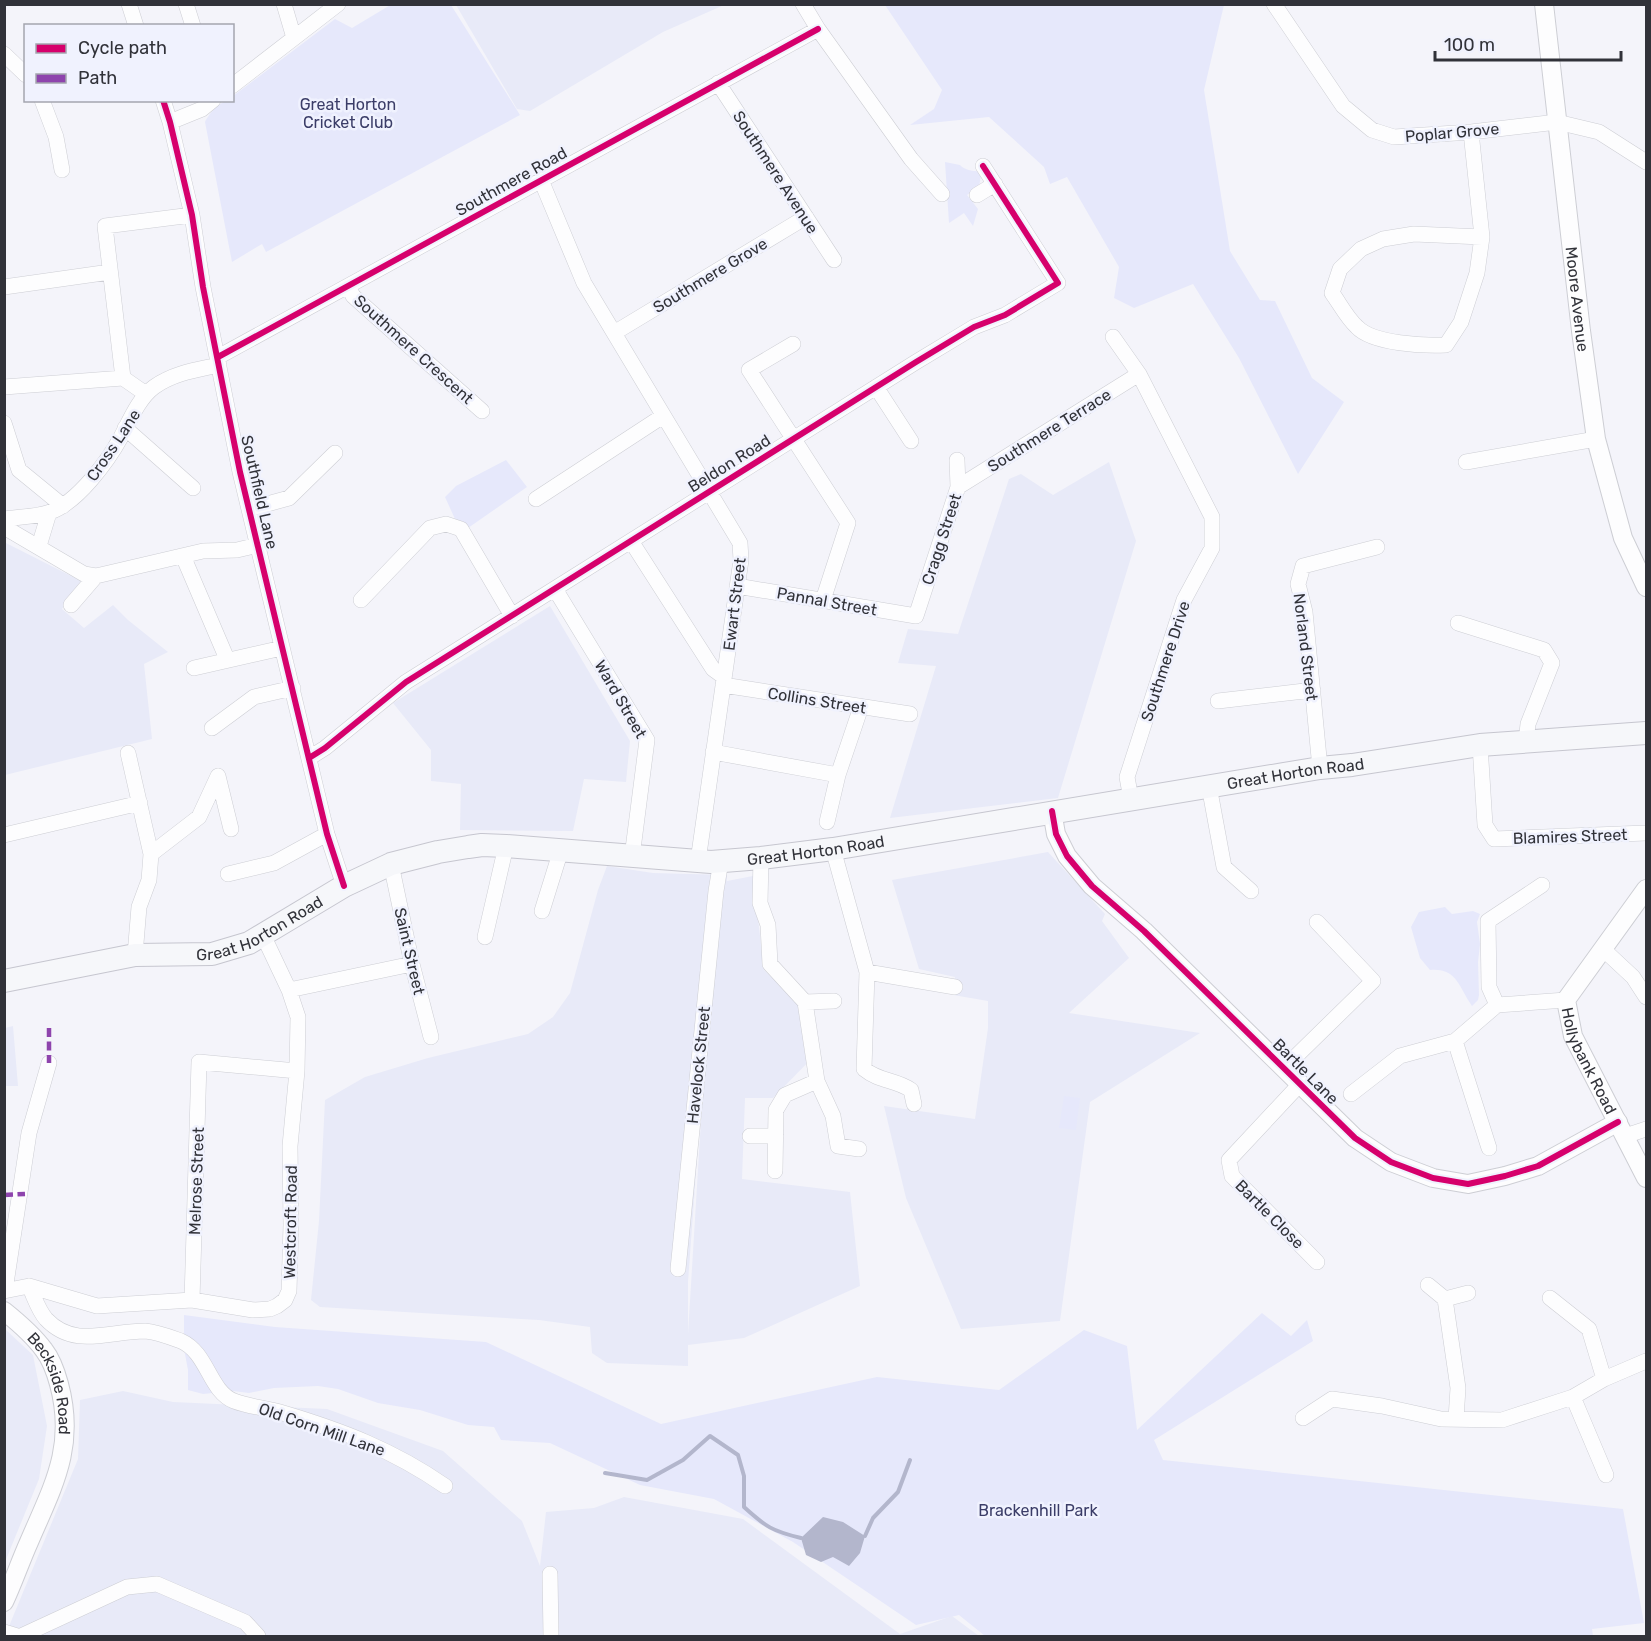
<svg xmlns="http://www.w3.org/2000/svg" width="1651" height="1641" font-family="Rubik,sans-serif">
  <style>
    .built { fill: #e8eaf8; fill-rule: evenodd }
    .green { fill: #e6e8fb }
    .water { fill: #b3b6cc }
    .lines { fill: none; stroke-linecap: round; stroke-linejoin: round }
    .stream { stroke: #b3b6cc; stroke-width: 4 }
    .minor-casing { stroke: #cdced4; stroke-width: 16 }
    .tertiary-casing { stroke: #cdced4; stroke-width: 20 }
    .primary-casing { stroke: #c6c6cf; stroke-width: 24 }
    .minor { stroke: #fdfdfe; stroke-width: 15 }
    .tertiary { stroke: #fdfdfe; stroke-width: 18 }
    .primary { stroke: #f6f7fa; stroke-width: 22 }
    .quiet { stroke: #8e44ad; stroke-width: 4.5; stroke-dasharray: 9 4.5; stroke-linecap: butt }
    .cycleway-casing { stroke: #f0f2fe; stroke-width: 10 }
    .cycleway { stroke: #d6006c; stroke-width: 6 }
    .labels { text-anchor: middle; stroke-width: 5; stroke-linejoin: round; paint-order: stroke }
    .park-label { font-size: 16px; fill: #3b3d68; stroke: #f0f2fe }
    .street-label { font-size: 16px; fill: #313239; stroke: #f0f2fe }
  </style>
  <rect width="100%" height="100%" fill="#f4f4fa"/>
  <path class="built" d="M456 5H724L663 32 530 111 517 109Z
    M1109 462 1136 541 1058 798 890 818 936 666 898 663 908 629 958 634 1009 479 1021 474 1053 495Z
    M4 542 81 581 62 609 84 628 113 605 128 620 168 652 144 664 152 739 5 775Z
    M550 606 630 741 626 782 584 779 573 831 460 830 461 784 431 781V750L393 703Z
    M1048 852 1105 914 1102 921 1129 958 1069 1013 1200 1033 1090 1102 1060 1321 961 1329 906 1198 884 1106 975 1119 988 1028V1001L953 995 955 977 919 969 892 880Z
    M607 866 653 873 727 875V881L753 876 764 970 796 1001 819 1051 773 1098H745L742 1179 850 1192 860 1286 744 1338 688 1345V1366L607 1363 592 1353 590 1327 539 1320 320 1307 311 1300 319 1221 325 1100 365 1077 428 1058 528 1034 553 1017 570 993 598 890ZM701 1104H702L688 1334V1282Z
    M13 1026 18 1086H5V1028Z
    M5 1329 33 1355 47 1426 39 1479 5 1562Z
    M123 1391 173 1402 327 1409 443 1451 522 1521 540 1566 546 1512 594 1508 624 1497 743 1519 900 1634 952 1616 979 1636H5L78 1459 80 1400Z"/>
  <path class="green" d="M392 4 451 5 520 115 266 252 262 244 232 262 205 122C210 112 221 100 232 100L233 96 335 19 352 28Z
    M885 5H1224L1204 90 1230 251 1260 300 1275 301 1312 378 1344 402 1298 474 1239 358 1193 284 1134 308 1114 298 1119 267 1067 177 1050 184 1044 167 989 117 910 125 934 109 942 90Z
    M945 162 960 165C963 169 974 172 979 171L981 175 979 187 967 195 978 209 973 226 964 213 949 223Z
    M506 460 527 487 468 528 455 519 445 497 456 486Z
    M1445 907 1452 914 1473 911 1480 914 1477 922 1480 944 1478 962 1479 995 1478 1000 1472 1006C1458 986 1457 968 1430 970L1420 958 1411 927 1419 912Z
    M1064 1096 1080 1098 1076 1130 1059 1128Z
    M1262 1313 1291 1336 1307 1320 1313 1341 1154 1440 1163 1460 1623 1509 1644 1623 1592 1629 1593 1636H985L959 1615 916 1625 793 1542 714 1499 640 1485 550 1443 501 1440 494 1427 468 1425 420 1410 378 1403 338 1389 318 1386 274 1388 249 1393 233 1391 203 1394 188 1390V1370L184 1349V1315L275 1327 486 1342 661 1424 877 1377 999 1390 1084 1330 1127 1346 1137 1430Z"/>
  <path class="water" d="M823 1517 843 1522 865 1536 860 1553 849 1566 833 1557 821 1562 806 1555 801 1538Z"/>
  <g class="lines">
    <path class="stream" d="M605 1473 647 1480 683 1460 710 1436 738 1455 744 1476V1507C766 1527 772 1531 801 1538
      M865 1536 873 1518 898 1492 910 1460"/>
    <defs>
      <path id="minor" d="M129 4 136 26
        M186 4 193 26
        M284 4 294 38
        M803 4 818 29 911 159 942 194
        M1274 4 1343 106 1372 130 1394 137 1471 132 1557 122 1599 132 1646 162
        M4 54 26 75
        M718 83 834 260
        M232 86 338 4
        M42 100 56 137 62 170
        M163 100 170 122 192 215 203 287 240 472 327 834 344 886
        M170 122 202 109 213 100
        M1471 132 1482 237 1477 273 1461 322 1446 345C1425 346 1373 344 1357 327 1347 318 1340 304 1332 293L1340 269 1361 249 1383 239 1414 234 1482 237
        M541 180 584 283 740 543 741 560 698 861
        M977 195 995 184
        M348 286 353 296 482 411
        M4 287 110 272
        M614 333 806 217
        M1113 337 1139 374 1212 517V548L1184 600 1127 777 1131 799
        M793 344 749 370 848 523 823 600
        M218 357 818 29
        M123 378 105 226 192 215
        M4 387 123 378 146 394
        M876 387 911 441
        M4 423 19 470 63 506
        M125 428 193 488
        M1466 462 1596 439
        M958 487 1139 374
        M536 499 663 416
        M249 509 289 498 335 453
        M4 519C19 517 36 517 50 512 77 503 108 461 121 437 130 420 139 398 154 387 174 373 196 370 219 365
        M4 527 84 574 96 576 203 551 237 550 258 545
        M631 541 713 669 724 677
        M39 546 49 513
        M183 556 227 659
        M737 586 916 616 958 487 957 460
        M555 589 647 740 632 857
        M361 600 430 528 446 524 461 529 512 616
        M71 605 96 576
        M1458 623 1544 650 1552 663 1528 724 1526 742
        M194 668 282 648
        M723 685 910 714
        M1218 701 1313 690
        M212 728 254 697 293 688
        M1480 745 1485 825 1494 839 1646 833
        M713 752 838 775
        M128 753 151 854
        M309 758 325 748 406 682 916 362 974 327 1005 315 1058 283 983 166
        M1320 768 1305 612 1298 584 1303 566 1377 547
        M218 776 231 829
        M1209 786 1224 867 1251 891
        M827 822 838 775 861 707
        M4 835 140 803
        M833 849 867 972 864 1069C880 1082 895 1079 911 1090L914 1104
        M761 858 760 903 768 925 770 964 805 1002 834 1001
        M391 864 412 964 431 1037
        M228 874 274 863 327 834
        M542 911 561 850
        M485 937 506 846
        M1604 950 1633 977 1646 997
        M135 955 139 907 149 880 151 854 199 817 218 776
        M867 972 955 987
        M289 990 412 964
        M805 1002 817 1081 833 1116 838 1146 859 1149
        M1497 1005 1489 987 1488 921 1542 885
        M1455 1041 1489 1148
        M1284 1068 1373 981 1317 922
        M1300 1084 1229 1160 1232 1176 1317 1262
        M1351 1094 1400 1056 1455 1041 1497 1005 1566 1000
        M750 1136H776
        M1625 1136 1646 1129
        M775 1171 776 1110 785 1095 817 1081
        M678 1269 716 891 721 861
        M1428 1285 1445 1299 1468 1293
        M29 1286C34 1296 38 1310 46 1319 74 1349 109 1331 145 1331 157 1332 170 1337 181 1341 208 1353 209 1391 234 1401 250 1407 267 1408 283 1413 343 1431 393 1450 445 1486
        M5 1290 29 1133 49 1063
        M4 1291 29 1286 97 1306 192 1300 253 1310 270 1309 277 1306 285 1300 289 1291 291 1225 290 1146 297 1071 298 1017 289 990 263 935
        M1550 1298 1589 1329 1604 1379
        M1445 1299 1458 1388 1456 1419
        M192 1300 199 1062 297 1071
        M1303 1418 1332 1399 1382 1406 1441 1419 1502 1420 1573 1397
        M1606 1475 1573 1397 1604 1379 1646 1361
        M550 1574 551 1636
        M4 1632 17 1636
        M21 1636 127 1587 157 1584 245 1622 258 1636"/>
      <g id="tertiary">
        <path id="s1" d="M1544 4 1581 331 1596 439 1623 538 1646 587"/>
        <path d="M1052 811 1056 834 1067 856 1092 886 1144 931 1355 1138 1391 1162 1433 1178 1468 1184 1505 1176 1538 1166 1618 1122"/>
        <path id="s2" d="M1646 889 1566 1000 1573 1036 1646 1178"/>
        <path id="s3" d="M4 1311C19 1323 33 1335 44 1350 51 1359 56 1373 59 1384 76 1447 53 1486 29 1542 20 1562 13 1583 4 1602"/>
      </g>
      <g id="primary">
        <path id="s4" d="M4 981 135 955 212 954 249 943 344 886 391 864 438 852 468 847 482 845 506 846 711 862 761 858 833 849 1320 768 1352 765 1480 745 1646 733"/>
      </g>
    </defs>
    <use href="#minor" class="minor-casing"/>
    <use href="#tertiary" class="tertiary-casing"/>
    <use href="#primary" class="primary-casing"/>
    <use href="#minor" class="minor"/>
    <use href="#tertiary" class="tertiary"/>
    <use href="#primary" class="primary"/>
    <path class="quiet" d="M49 1028V1063
      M4 1195 25 1194"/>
    <defs>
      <path id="cycleway" d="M163 100 170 122 192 215 203 287 240 472 327 834 344 886
        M218 357 818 29
        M309 758 325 748 406 682 916 362 974 327 1005 315 1058 283 983 166
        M1052 811 1056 834 1067 856 1092 886 1144 931 1355 1138 1391 1162 1433 1178 1468 1184 1505 1176 1538 1166 1618 1122"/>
    </defs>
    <use href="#cycleway" class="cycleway-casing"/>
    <use href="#cycleway" class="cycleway"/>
  </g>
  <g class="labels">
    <g class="park-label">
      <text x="348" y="110">Great Horton<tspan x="348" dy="18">Cricket Club</tspan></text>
      <text x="1038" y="1516">Brackenhill Park</text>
    </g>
    <g class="street-label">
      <text transform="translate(1452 132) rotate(-5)" y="6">Poplar Grove</text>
      <text transform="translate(776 172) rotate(57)" y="6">Southmere Avenue</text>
      <text transform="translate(511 181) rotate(-29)" y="6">Southmere Road</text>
      <text transform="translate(710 275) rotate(-31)" y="6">Southmere Grove</text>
      <text dy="6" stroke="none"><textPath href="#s1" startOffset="297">Moore Avenue</textPath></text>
      <text transform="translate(414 349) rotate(42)" y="6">Southmere Crescent</text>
      <text transform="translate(1049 430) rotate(-32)" y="6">Southmere Terrace</text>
      <text transform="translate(113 445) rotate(-56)" y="6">Cross Lane</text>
      <text transform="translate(729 463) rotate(-32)" y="6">Beldon Road</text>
      <text transform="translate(260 492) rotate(77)" y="6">Southfield Lane</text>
      <text transform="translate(941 539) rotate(-72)" y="6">Cragg Street</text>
      <text transform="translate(827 601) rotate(10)" y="6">Pannal Street</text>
      <text transform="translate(734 604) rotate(-83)" y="6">Ewart Street</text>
      <text transform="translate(1306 647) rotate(83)" y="6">Norland Street</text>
      <text transform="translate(1165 661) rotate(-72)" y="6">Southmere Drive</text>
      <text transform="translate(621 699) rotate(60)" y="6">Ward Street</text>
      <text transform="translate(817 700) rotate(9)" y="6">Collins Street</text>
      <text dy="6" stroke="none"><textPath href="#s4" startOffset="1326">Great Horton Road</textPath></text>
      <text transform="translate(1570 836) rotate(-2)" y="6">Blamires Street</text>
      <text dy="6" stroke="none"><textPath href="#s4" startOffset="840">Great Horton Road</textPath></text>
      <text dy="6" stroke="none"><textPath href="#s4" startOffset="264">Great Horton Road</textPath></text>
      <text transform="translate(410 951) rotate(77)" y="6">Saint Street</text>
      <text dy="6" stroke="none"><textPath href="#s2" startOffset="202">Hollybank Road</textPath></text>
      <text transform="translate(698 1065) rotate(-84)" y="6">Havelock Street</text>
      <text transform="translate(1306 1071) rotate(45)" y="6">Bartle Lane</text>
      <text transform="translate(196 1181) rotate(-88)" y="6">Melrose Street</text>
      <text transform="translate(1270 1214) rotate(45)" y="6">Bartle Close</text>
      <text transform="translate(290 1222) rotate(-89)" y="6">Westcroft Road</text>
      <text dy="6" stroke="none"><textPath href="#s3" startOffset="90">Beckside Road</textPath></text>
      <text transform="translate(322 1429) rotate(19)" y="6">Old Corn Mill Lane</text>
    </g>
  </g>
  <rect width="1651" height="1641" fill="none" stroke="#313239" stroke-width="12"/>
  <rect x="24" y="24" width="210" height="78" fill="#f0f2fe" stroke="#a4a5af" stroke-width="1.5"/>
  <rect x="36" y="44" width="30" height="9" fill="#d6006c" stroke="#a4a5af" stroke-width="1.5"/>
  <text x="78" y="54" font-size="18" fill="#313239">Cycle path</text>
  <rect x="36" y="74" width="30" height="9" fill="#8e44ad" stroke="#a4a5af" stroke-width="1.5"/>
  <text x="78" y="84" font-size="18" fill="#313239">Path</text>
  <path d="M1435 51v9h186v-9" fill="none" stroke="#313239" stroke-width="3"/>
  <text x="1444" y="51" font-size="18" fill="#313239" stroke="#f0f2fe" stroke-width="4.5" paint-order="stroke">100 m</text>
</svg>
